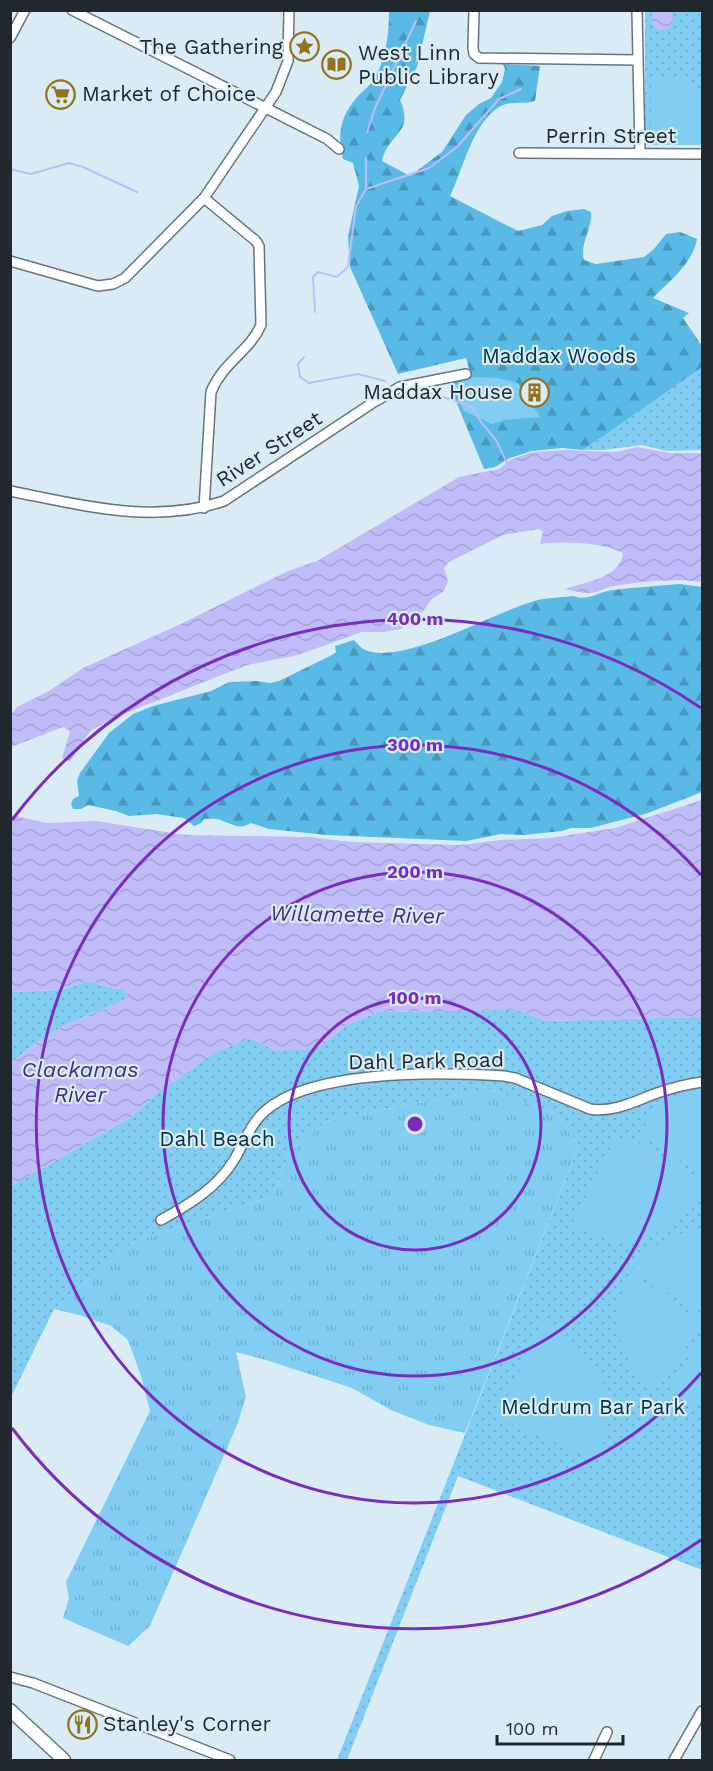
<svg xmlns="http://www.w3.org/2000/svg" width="713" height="1771" font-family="'Work Sans',sans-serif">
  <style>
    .grass { fill: url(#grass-tufts) }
    .forest { fill: url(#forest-firs) }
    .park { fill: url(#park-dots) }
    .garden { fill: #81cef2 }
    .water { fill: url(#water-waves) }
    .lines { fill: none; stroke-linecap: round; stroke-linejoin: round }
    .stream { stroke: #c0bcfa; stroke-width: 2 }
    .minor-casing { stroke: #65767f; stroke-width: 12 }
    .major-casing { stroke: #65767f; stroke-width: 15 }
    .minor { stroke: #fff; stroke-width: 9 }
    .major { stroke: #fff; stroke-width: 12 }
    .ring { fill: none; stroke: #7b2cbf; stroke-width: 3 }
    .labels { text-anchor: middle; stroke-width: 4.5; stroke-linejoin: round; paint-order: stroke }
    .poi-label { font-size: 21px; fill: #21282b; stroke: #d9ecf6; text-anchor: start }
    .street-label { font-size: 21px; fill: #21282b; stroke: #d9ecf6 }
    .park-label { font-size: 21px; fill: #023041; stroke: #d9ecf6 }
    .water-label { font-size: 22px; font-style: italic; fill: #3f2d84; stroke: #d9ecf6 }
    .centre { fill: #7b2cbf; stroke: #d9ecf6; stroke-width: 3 }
    .ring-label { font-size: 18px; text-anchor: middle; font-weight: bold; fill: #7b2cbf; stroke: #d9ecf6; stroke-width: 4.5; stroke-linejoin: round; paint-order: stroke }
  </style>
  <defs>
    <pattern id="grass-tufts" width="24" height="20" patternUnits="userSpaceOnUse" patternTransform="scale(1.5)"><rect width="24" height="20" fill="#81cef2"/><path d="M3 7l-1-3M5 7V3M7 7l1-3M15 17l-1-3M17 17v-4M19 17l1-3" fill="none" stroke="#6fb1d0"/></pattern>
    <pattern id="forest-firs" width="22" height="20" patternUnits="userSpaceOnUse" patternTransform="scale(1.5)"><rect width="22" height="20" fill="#59bae5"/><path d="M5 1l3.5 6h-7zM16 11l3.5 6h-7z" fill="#4997ba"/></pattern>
    <pattern id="park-dots" width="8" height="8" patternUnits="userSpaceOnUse" patternTransform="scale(1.5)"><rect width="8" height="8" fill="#81cef2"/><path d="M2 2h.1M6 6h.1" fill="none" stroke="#6fb1d0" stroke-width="1.8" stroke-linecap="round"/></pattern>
    <pattern id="water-waves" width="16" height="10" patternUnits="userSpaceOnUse" patternTransform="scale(1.5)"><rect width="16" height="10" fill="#c0bcfa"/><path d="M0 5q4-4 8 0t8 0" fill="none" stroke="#a5a2d6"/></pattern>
  </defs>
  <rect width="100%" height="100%" fill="#d9ecf6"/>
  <path class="grass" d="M484 1087 556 1114 579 1145 465 1433 429 1425 391 1410 352 1388 266 1360 236 1352 246 1397 237 1425 150 1626 128 1646 63 1618 69 1598 66 1582 150 1411 141 1376 128 1340 111 1326 79 1315 54 1309 133 1242 273 1196 289 1153 327 1121 473 1092Z"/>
  <path class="forest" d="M389 11H430L417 67 400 100C415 134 388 133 382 161L410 176 442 152 466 115 479 104 491 98 502 82 505 69 503 64 540 66 535 101C523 105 510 100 499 107 472 124 463 170 450 196L518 231 542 225 552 216 567 211 584 209 591 212C593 228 579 244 584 260L596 264 644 257 654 249 666 234 680 232 697 239C692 265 670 280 653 298L689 313 683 318 702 346V424L599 439 583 450 562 448 532 451 510 458 495 467 484 469 448 382 471 376 466 358 398 374 350 267 348 236 359 186 353 163 343 159C337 133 340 116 359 95 363 91 368 87 372 82 386 62 389 34 389 11Z
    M680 584 702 587V792L648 813 591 828H571L562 831 524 835 501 834 466 841 327 835 269 829 251 823C239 830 235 825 223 821 217 818 210 819 204 819L201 823 194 826 184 818 156 814 129 816 116 811 88 805 81 809H73L71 804 73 799 79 796 77 781 80 773 109 733 133 714 153 706 211 691 229 682 257 681 270 683 279 681 332 655 336 652 335 646 354 640C358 644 361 649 368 651 407 663 491 614 531 602 545 597 559 598 573 596 588 602 599 591 614 590 636 587 658 586 680 584Z"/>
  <path class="park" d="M645 11H702V145H645Z
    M702 367V450L667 451 642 445 604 450H583Z
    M88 981 115 989H125L127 998C108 1009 97 1011 79 1019 54 1029 31 1046 11 1063V992L61 990Z
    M517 1010 546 1021 702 1017V1570L458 1476 347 1760H337L579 1145 556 1114 484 1087 473 1092 327 1121 289 1153 273 1196 133 1242 54 1309 11 1397V1186L130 1118 159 1092 215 1052 251 1038 276 1051 325 1043 345 1026 378 1012Z"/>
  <path class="garden" d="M651 77C668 77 691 77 702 92V142L658 143 651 135Z
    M473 377 498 378 518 383 540 417 505 420 492 424 464 411 453 385Z
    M702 1090V1174L639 1135C660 1105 664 1094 702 1090Z
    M627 1136 702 1180V1198C676 1229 639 1249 597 1237 589 1234 580 1228 572 1224L614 1140Z
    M699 1229H702V1312L631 1271C652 1246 666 1235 699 1229Z
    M631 1273 701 1322 702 1326 652 1394C619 1357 607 1318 631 1273Z
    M542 1322C602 1355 622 1395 597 1460L503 1421 500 1412Z
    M702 1338V1407L669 1388Z"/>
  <path class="water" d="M651 19a11 11 0 1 1 22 0a11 11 0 1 1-22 0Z
    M637 447 670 453H702V582C672 578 644 582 614 586 607 587 603 590 596 592 586 595 575 591 564 589 583 583 621 578 623 553 601 542 563 541 540 544L543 531 538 529 503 535 449 562 444 568 448 582 443 592 432 599 421 614 401 629 383 632H362L298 655 247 665 116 717 91 730 70 761 62 758 70 731 63 727 11 747V715L17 707 49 691 83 668 185 622 288 571 317 561 459 477 499 469 512 459 533 452 567 450 615 452Z
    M702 800V1017L546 1021 517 1010 378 1012 345 1026 325 1043 314 1049 276 1051 251 1038 215 1052 159 1092 130 1118 11 1186V1063C31 1046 54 1029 79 1019 96 1012 111 1008 127 997L125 989H115L88 981 61 990 11 992V815L47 823 96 821 185 835 309 837 351 842 461 845 500 840 550 838 615 828Z"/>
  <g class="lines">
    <path class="stream" d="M367 132 375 108 416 21
      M10 169 31 174 69 163 83 167 137 192
      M366 189 429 168 457 147 499 99 521 89
      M315 312 313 277 318 272 337 277 348 267 356 206 366 189V158
      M304 357 298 364 300 377 309 383 358 374 385 381
      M409 390 437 395 472 407 481 422 496 440 507 463"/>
    <defs>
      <path id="minor" d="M72 10 327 139 339 149
        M474 10 473 48 474 54 479 58 638 60
        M637 10 640 154
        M10 38 25 10
        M519 153 702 154
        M10 261 98 286 113 284 125 278 204 198 276 92 288 61 289 10
        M10 491C82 505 153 525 224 501L374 402 400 387 466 374
        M204 508 211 392C223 362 250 351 261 325L259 246 256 241 204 198
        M161 1220C190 1204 217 1188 234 1160 243 1145 248 1129 260 1116 304 1068 442 1072 504 1076L515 1078 590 1109C614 1113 635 1101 657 1093 672 1088 687 1084 702 1082
        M10 1677 33 1683 230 1760
        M594 1760 607 1732
        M674 1760 702 1711"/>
      <path id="major" d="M10 1710 64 1760"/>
    </defs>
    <use href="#minor" class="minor-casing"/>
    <use href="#major" class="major-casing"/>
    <use href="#minor" class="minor"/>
    <use href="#major" class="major"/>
  </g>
  <g class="ring">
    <circle cx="415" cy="1124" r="126"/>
    <circle cx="415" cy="1124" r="252"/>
    <path d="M701 1373A379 379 0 1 1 701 875"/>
    <path d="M701 1540A505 505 0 0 1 12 1428M12 820A505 505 0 0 1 701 708"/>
  </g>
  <defs>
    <symbol id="sight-ring" viewBox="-11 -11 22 22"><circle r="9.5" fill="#d9ecf6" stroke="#96721c" stroke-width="1.5"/><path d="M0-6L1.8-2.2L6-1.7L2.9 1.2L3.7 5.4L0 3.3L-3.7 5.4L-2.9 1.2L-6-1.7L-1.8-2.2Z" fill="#96721c"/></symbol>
    <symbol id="library-ring" viewBox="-11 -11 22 22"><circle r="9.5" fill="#d9ecf6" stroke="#96721c" stroke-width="1.5"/><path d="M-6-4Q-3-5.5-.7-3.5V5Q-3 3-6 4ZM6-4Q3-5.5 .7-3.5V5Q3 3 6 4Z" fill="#96721c"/></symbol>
    <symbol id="supermarket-ring" viewBox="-11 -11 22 22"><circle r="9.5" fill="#d9ecf6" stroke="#96721c" stroke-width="1.5"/><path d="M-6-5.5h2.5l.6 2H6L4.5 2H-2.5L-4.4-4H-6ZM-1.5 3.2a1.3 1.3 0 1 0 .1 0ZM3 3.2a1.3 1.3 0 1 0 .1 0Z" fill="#96721c"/></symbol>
    <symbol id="building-ring" viewBox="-11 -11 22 22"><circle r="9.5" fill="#d9ecf6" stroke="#96721c" stroke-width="1.5"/><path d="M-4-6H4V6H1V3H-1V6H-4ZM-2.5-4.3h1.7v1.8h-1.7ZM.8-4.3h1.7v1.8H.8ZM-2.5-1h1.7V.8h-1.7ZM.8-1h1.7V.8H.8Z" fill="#96721c"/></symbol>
    <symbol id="restaurant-ring" viewBox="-11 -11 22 22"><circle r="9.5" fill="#d9ecf6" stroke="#96721c" stroke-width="1.5"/><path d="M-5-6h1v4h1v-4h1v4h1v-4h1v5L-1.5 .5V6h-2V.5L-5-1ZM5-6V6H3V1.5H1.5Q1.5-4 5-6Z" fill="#96721c"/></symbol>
  </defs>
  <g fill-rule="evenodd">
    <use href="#sight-ring" x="288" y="30" width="33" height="33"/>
    <use href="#library-ring" x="320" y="48" width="33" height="33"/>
    <use href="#supermarket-ring" x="44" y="78" width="33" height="33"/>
    <use href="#building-ring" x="518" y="376" width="33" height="33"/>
    <use href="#restaurant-ring" x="66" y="1708" width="33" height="33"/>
  </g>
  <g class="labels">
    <g class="poi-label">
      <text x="283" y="54" text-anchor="end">The Gathering</text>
      <text x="358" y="60">West Linn<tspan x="358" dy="24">Public Library</tspan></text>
      <text x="82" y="101">Market of Choice</text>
      <text x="513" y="399" text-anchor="end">Maddax House</text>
      <text x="103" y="1731">Stanley's Corner</text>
    </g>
    <g class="street-label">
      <text x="611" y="143">Perrin Street</text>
      <text transform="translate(269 449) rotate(-33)" y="7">River Street</text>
      <text transform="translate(426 1061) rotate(-1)" y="7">Dahl Park Road</text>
    </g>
    <g class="park-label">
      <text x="559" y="363">Maddax Woods</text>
      <text x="217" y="1146">Dahl Beach</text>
      <text x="593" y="1414">Meldrum Bar Park</text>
    </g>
    <g class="water-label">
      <text transform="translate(357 914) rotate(1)" y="8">Willamette River</text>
      <text x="80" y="1077">Clackamas<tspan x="80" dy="25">River</tspan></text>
    </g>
  </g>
  <circle cx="415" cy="1124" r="9" class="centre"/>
  <g class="ring-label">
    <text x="415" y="625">400 m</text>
    <text x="415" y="751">300 m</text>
    <text x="415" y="878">200 m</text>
    <text x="415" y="1004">100 m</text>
  </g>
  <rect width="713" height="1771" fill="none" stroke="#21282b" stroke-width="24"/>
  <path d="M497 1735v9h126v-9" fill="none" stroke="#21282b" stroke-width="3"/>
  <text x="506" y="1735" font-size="18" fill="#21282b" stroke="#d9ecf6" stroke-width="4.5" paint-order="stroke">100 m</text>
</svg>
